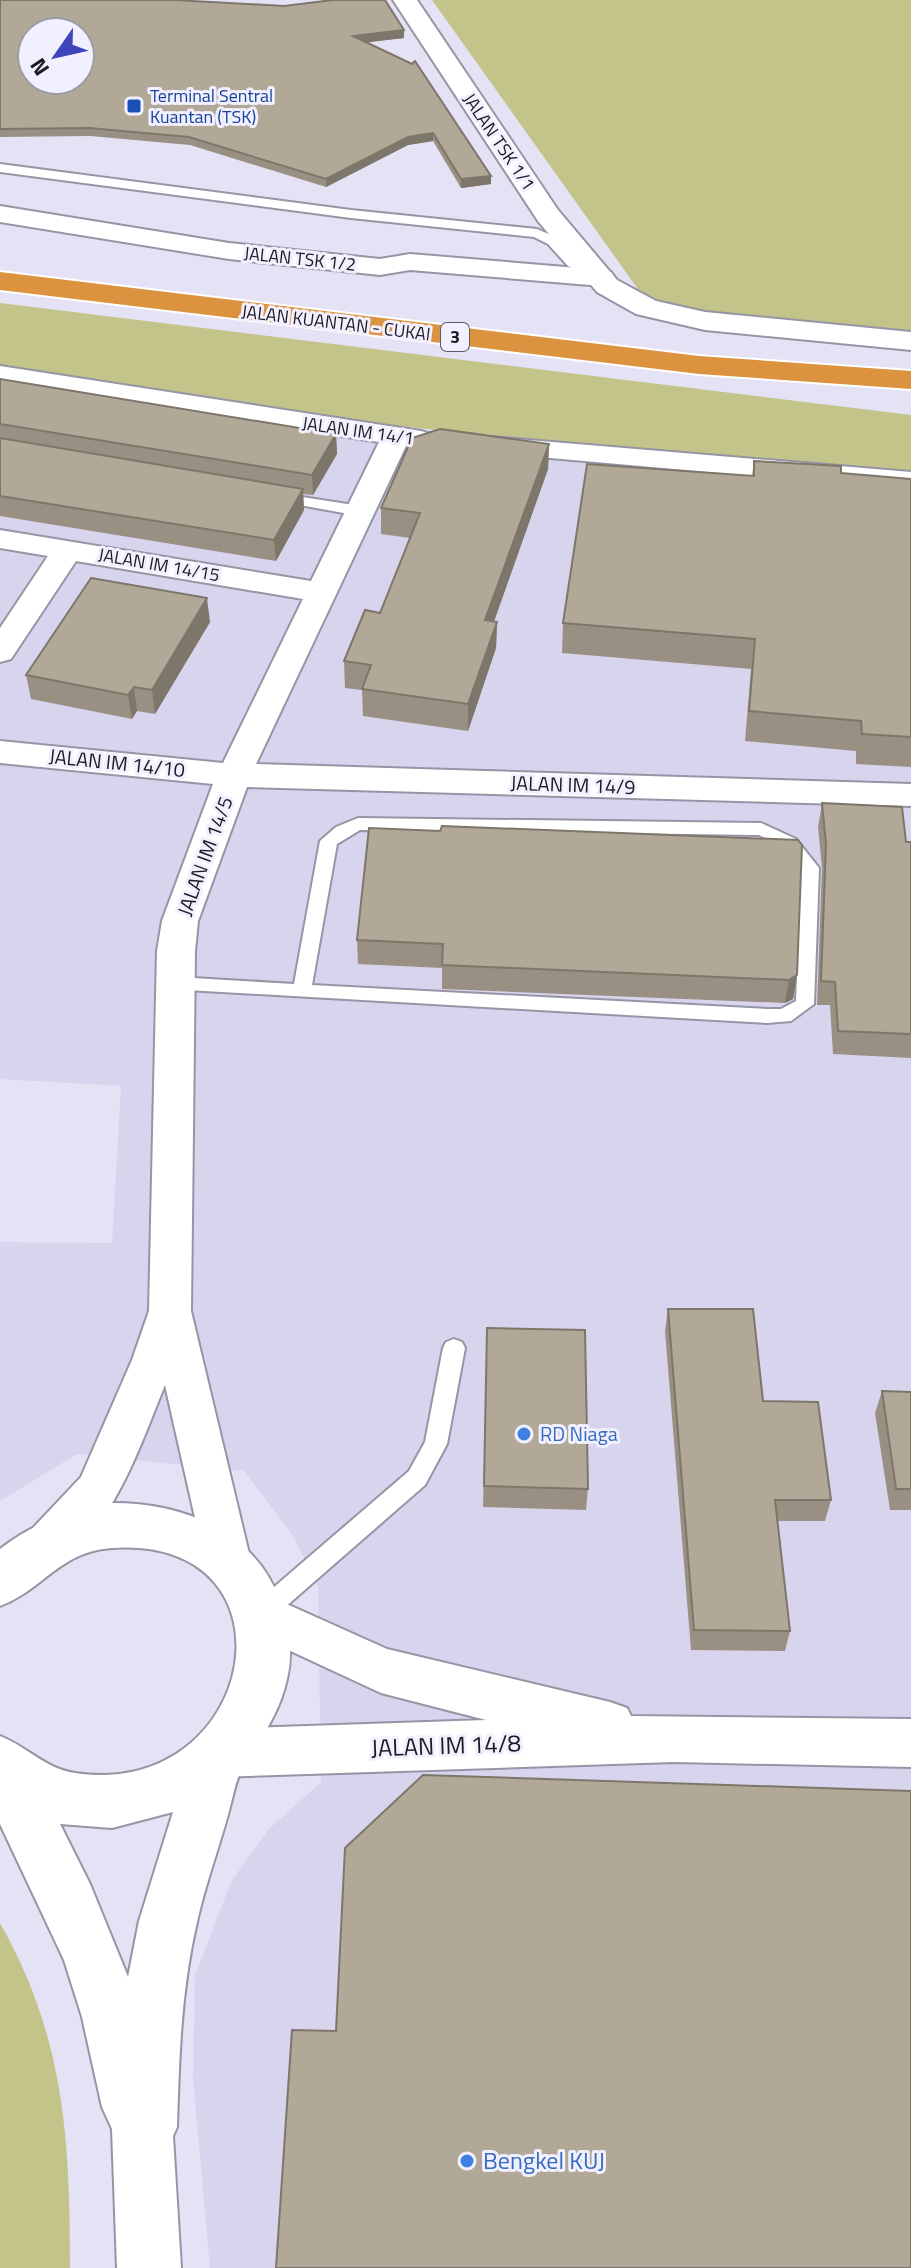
<svg xmlns="http://www.w3.org/2000/svg" width="911" height="2268" font-family="'Titillium Web',sans-serif">
  <style>
    .built { fill: #d8d4ee }
    .green { fill: #c2c48a }
    .lines { fill: none; stroke-linecap: round; stroke-linejoin: round }
    .service-casing { stroke: #9694a5; stroke-width: 4 }
    .minor-casing { stroke: #9694a5; stroke-width: 4 }
    .tertiary-casing { stroke: #9694a5; stroke-width: 4 }
    .trunk-casing { stroke: #fff; stroke-width: 4 }
    .service { fill: #fff; fill-rule: evenodd }
    .minor { fill: #fff; fill-rule: evenodd }
    .tertiary { fill: #fff; fill-rule: evenodd }
    .trunk { fill: #dc9340; fill-rule: evenodd }
    .wall { fill: #999083 }
    .shaded-wall { fill: #7d766a }
    .building { fill: #b2a898; stroke: #7d766a; stroke-width: 2; fill-rule: evenodd }
    .transit-dot { fill: #1a4fb4; stroke: #f2f0ff; stroke-width: 3 }
    .shop-dot { fill: #3f7fe0; stroke: #f2f0ff; stroke-width: 3 }
    .labels { text-anchor: middle; stroke-width: 6; stroke-linejoin: round; paint-order: stroke }
    .far-transit-label { font-size: 18px; fill: #164399; stroke: #f2f0ff; text-anchor: start }
    .far-street-label { font-size: 18px; fill: #1c1b22; stroke: #f2f0ff }
    .shield { fill: #f2f0ff; stroke: #5c5b64; stroke-width: 2 }
    .shield-label { font-size: 18px; font-weight: bold; fill: #1c1b22 }
    .street-label { font-size: 20px; fill: #1c1b22; stroke: #f2f0ff }
    .shop-label { font-size: 20px; fill: #366cbe; stroke: #f2f0ff; text-anchor: start }
    .near-street-label { font-size: 24px; fill: #1c1b22; stroke: #f2f0ff }
    .near-shop-label { font-size: 24px; fill: #366cbe; stroke: #f2f0ff; text-anchor: start }
  </style>
  <rect width="100%" height="100%" fill="#e5e2f5"/>
  <path class="built" d="M0 374 395 438 911 481V2268H210L193 2079 195 1975 232 1880 269 1829 321 1782 318 1586 292 1534 244 1471 77 1454 0 1501V1242L112 1243 121 1086 0 1079Z"/>
  <path class="green" d="M432 0H911V331C843 326 694 326 640 292Z
    M0 303 911 415V473L404 427 0 369Z
    M0 1923C65 2038 70 2140 70 2268H0Z"/>
  <g class="lines">
    <defs>
      <path id="service" d="M0 164 351 210 537 229 558 238 578 260 604 276 592 279 568 266 548 244 534 237 351 218 0 172Z
        M277 493 360 506 368 511 360 516 272 500 270 497Z
        M358 818 761 823 796 839 819 868 814 1004 791 1021 767 1023 169 989 167 984 169 979 176 977 294 984 320 841 336 827ZM360 830 759 835 784 848 801 868 796 1001 781 1009H767L312 985 337 844Z
        M454 1339 462 1342 465 1348 447 1444 425 1485 268 1622 260 1625 252 1622 248 1614 252 1606 409 1471 425 1442 443 1348 446 1342Z"/>
      <path id="minor" d="M0 206 229 243 380 259 410 254 602 270 611 272 615 278 611 284 602 286 410 270 380 275 229 259 0 222Z
        M0 366 421 431 431 434 435 440 431 446H406L256 764 911 784V806L247 787 198 921 195 951 191 1311 251 1562 245 1577 228 1583 211 1577 205 1562 165 1385C141 1442 110 1542 48 1565L32 1559 25 1544 32 1529 81 1477 132 1360 149 1311 157 951 162 921 213 784 0 763V741L223 763 303 599 76 561 11 659 0 662V628L48 556 0 548V530L311 581 379 442 0 382Z
        M492 437 911 472V490L482 452 477 446 482 440Z
        M260 1592 387 1649 610 1702 627 1708 631 1716 911 1719V1767L673 1762 219 1777 201 1770 194 1753 201 1736 219 1729 486 1720 381 1693 243 1629 236 1614 243 1599Z"/>
      <path id="tertiary" d="M393 0H417L558 210 617 280 656 301 705 312 911 332V350L705 330 636 314 597 292 538 221Z
        M109 1503C183 1502 258 1531 282 1607 290 1631 293 1654 287 1679 280 1712 262 1737 244 1765 236 1777 233 1797 229 1811 219 1848 205 1885 197 1922 181 1990 179 2058 177 2127L173 2136 181 2268H117L112 2129 102 2107 82 2017 64 1960 0 1824V1736C28 1747 44 1768 75 1773 258 1801 306 1534 111 1548 59 1552 43 1590 0 1606V1549C33 1523 69 1511 109 1503ZM173 1812 139 1921 128 1977 90 1884 60 1824 112 1828Z"/>
      <path id="trunk" d="M0 272 699 356 911 371V389L699 374 0 290Z"/>
    </defs>
    <use href="#service" class="service-casing"/>
    <use href="#minor" class="minor-casing"/>
    <use href="#tertiary" class="tertiary-casing"/>
    <use href="#trunk" class="trunk-casing"/>
    <use href="#service" class="service"/>
    <use href="#minor" class="minor"/>
    <use href="#tertiary" class="tertiary"/>
    <use href="#trunk" class="trunk"/>
  </g>
  <path class="wall" d="M0 0 404 30V38L366 42 491 184 461 188 433 141 408 145 326 187 190 145 90 136 0 137Z
    M0 379 336 434 337 454 313 495 303 494 304 510 276 561 0 516Z
    M549 444 548 469 494 621 497 622 496 648 468 731 363 716 362 690 345 688 344 661 380 613 410 538 381 534V508Z
    M754 461 841 473 911 479V767L856 764V751L745 741 751 669 562 653 563 623 752 476Z
    M210 622 155 714 137 711 132 719 31 699 26 675Z
    M822 803 906 842H911V1058L833 1054 830 1005H817L822 868 818 827Z
    M369 828 797 975 793 999 785 1003 442 989V968L358 964 357 940Z
    M668 1309 763 1401 831 1500 825 1521H778L790 1631 785 1651 691 1650 665 1331Z
    M487 1328 588 1489 586 1510 483 1507Z
    M882 1391 911 1392V1510H890L875 1413Z"/>
  <path class="shaded-wall" d="M404 30V38L354 44 353 36Z
    M433 133V141L408 145 326 187V179L408 137Z
    M491 176V184L461 188V179Z
    M336 434 337 454 313 495 312 475Z
    M549 444 548 469 485 647V620Z
    M303 489 304 510 276 561 274 540Z
    M207 598 210 622 155 714 152 690Z
    M497 622 496 648 468 731V704Z
    M134 687 137 711 132 719 128 695Z
    M797 975 793 999 785 1003 789 980Z"/>
  <path class="building" d="M0 0H174L284 6 333 0H385L404 30 353 36 412 64 415 61 491 176 461 179 433 133 408 137 326 179 189 137 89 128 0 129ZM32 32H80V80H32Z
    M0 379 336 434 312 475 0 424Z
    M440 429 549 444 485 620 497 622 468 704 362 689 371 665 344 661 365 610 380 613 420 513 381 508 412 438Z
    M0 438 303 489 274 540 0 496Z
    M754 461 841 466V473L911 479V737L862 734 861 721 749 711 755 639 563 623 587 464 754 476Z
    M91 578 207 598 152 690 134 687 128 695 26 675Z
    M822 803 902 807 906 842H911V1034L838 1031 835 982 821 981 826 844Z
    M442 826 798 840 802 845 797 975 789 980 442 965 443 944 357 940 369 828 440 831Z
    M668 1309H753L763 1401 818 1402 831 1500H775L790 1631 694 1630Z
    M487 1328 585 1330 588 1489 484 1486Z
    M882 1391 911 1392V1489H896Z
    M423 1775 911 1791V2268H276L292 2030 336 2031 345 1848Z"/>
  <rect class="transit-dot" x="126" y="98" width="16" height="16" rx="4"/>
  <g class="shop-dot">
    <circle cx="524" cy="1434" r="8"/>
    <circle cx="467" cy="2161" r="8"/>
  </g>
  <g class="labels">
    <g class="far-transit-label">
      <text x="150" y="102">Terminal Sentral<tspan x="150" dy="21">Kuantan (TSK)</tspan></text>
    </g>
    <g class="far-street-label">
      <text transform="translate(499 142) rotate(56)" y="6">JALAN TSK 1/1</text>
      <text transform="translate(300 259) rotate(6)" y="6">JALAN TSK 1/2</text>
      <text transform="translate(336 323) rotate(7)" y="6">JALAN KUANTAN - CUKAI</text>
      <text transform="translate(358 431) rotate(8)" y="6">JALAN IM 14/1</text>
      <text transform="translate(159 565) rotate(10)" y="6">JALAN IM 14/15</text>
    </g>
    <rect class="shield" x="441" y="323" width="28" height="28" rx="6"/>
    <g class="shield-label">
      <text x="455" y="343">3</text>
    </g>
    <g class="street-label">
      <text transform="translate(117 763) rotate(6)" y="7">JALAN IM 14/10</text>
      <text transform="translate(573 785) rotate(2)" y="7">JALAN IM 14/9</text>
      <text transform="translate(205 856) rotate(-70)" y="7">JALAN IM 14/5</text>
    </g>
    <g class="shop-label">
      <text x="540" y="1441">RD Niaga</text>
    </g>
    <g class="near-street-label">
      <text transform="translate(446 1746) rotate(-2)" y="8">JALAN IM 14/8</text>
    </g>
    <g class="near-shop-label">
      <text x="483" y="2169">Bengkel KUJ</text>
    </g>
  </g>
  <g transform="translate(56 56) rotate(236)"><circle r="38" fill="#f2f0ff" stroke="#9c9ba7" stroke-width="2"/>
  <path d="M0-6L14 30L0 20L-14 30Z" fill="#3f46bb"/>
  <text y="-12" font-size="22" font-weight="bold" text-anchor="middle" fill="#1c1b22">N</text>
  </g>
</svg>
